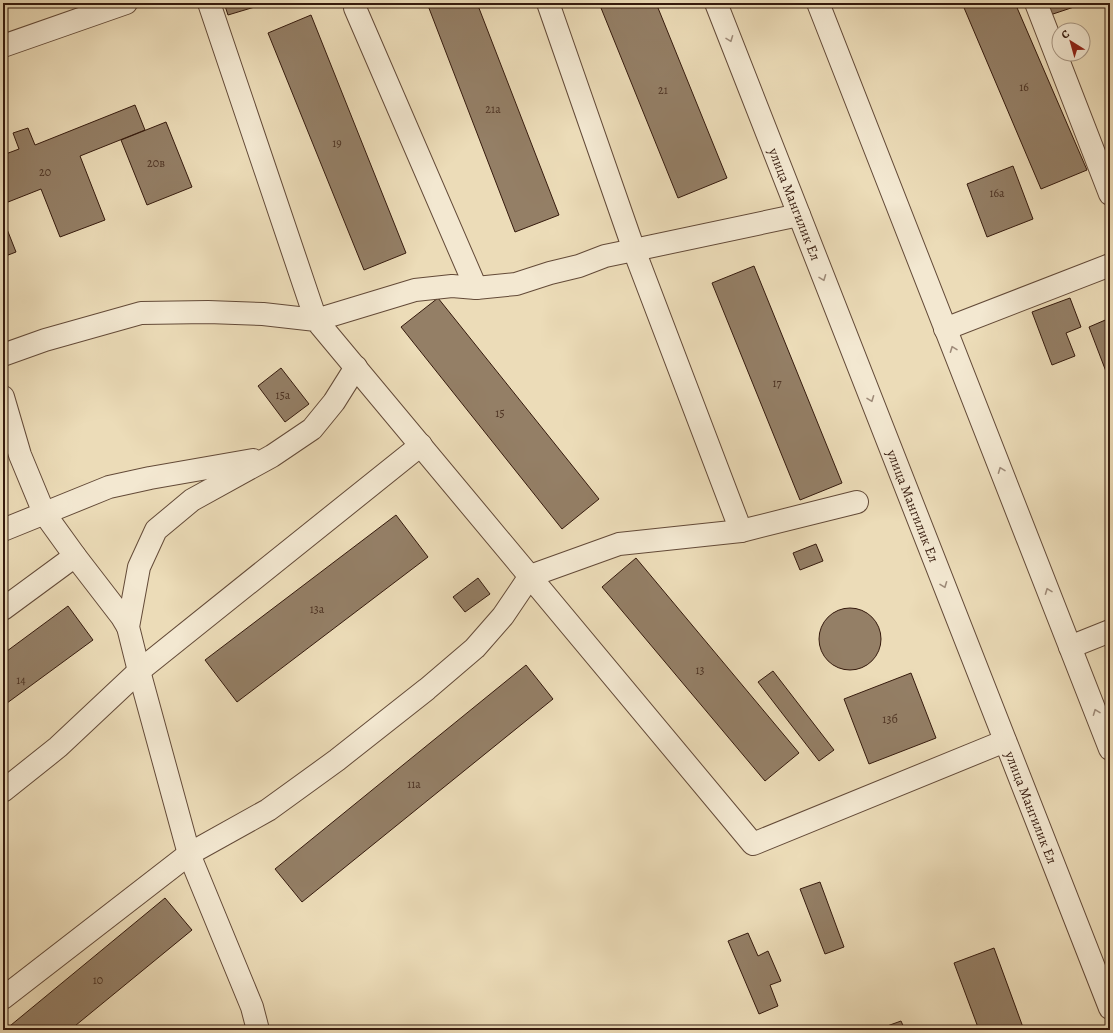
<svg xmlns="http://www.w3.org/2000/svg" width="1113" height="1033" font-family="Alegreya,serif">
  <style>
    .building { fill: #947f66; stroke: #351a0d }
    .lines { fill: none; stroke-linecap: round; stroke-linejoin: round }
    .street-casing { stroke: #634a38; stroke-width: 24 }
    .street { stroke: #f3e8d1; stroke-width: 22 }
    .oneway { stroke: #9e8b79 }
    .labels { text-anchor: middle; stroke-width: 4; stroke-linejoin: round; paint-order: stroke }
    .number-label { font-size: 12px; fill: #4d3323 }
    .street-label { font-size: 14px; fill: #351a0d; stroke: #f3e8d1 }
  </style>
  <rect width="100%" height="100%" fill="#ecdcb8"/>
  <filter id="stains"><feTurbulence type="fractalNoise" baseFrequency=".005" numOctaves="4"/><feColorMatrix values="0 0 0 0 .2 0 0 0 0 .09 0 0 0 0 .02 0 0 0 .5 -.17"/></filter>
  <radialGradient id="worn" r=".72"><stop offset=".6" stop-color="#630" stop-opacity="0"/><stop offset="1" stop-color="#630" stop-opacity=".3"/></radialGradient>
  <path class="building" d="M224 3H257L258 6 228 15Z
    M427 3H477L559 215 515 232Z
    M599 3H656L727 178 678 198Z
    M962 3H1015L1087 170 1041 189Z
    M1046 3H1076L1077 6 1050 15Z
    M311 15 406 253 364 270 268 33Z
    M135 105 145 130 80 156 105 220 60 237 41 189 3 204V155L19 149 13 133 28 128 35 145Z
    M166 122 192 187 147 205 121 140Z
    M1013 166 1033 219 987 237 967 184Z
    M3 219 16 252 3 257Z
    M754 266 842 483 800 500 712 283Z
    M438 298 599 499 562 529 401 327Z
    M1070 298 1081 327 1066 333 1075 356 1052 365 1032 312Z
    M1110 318V382L1089 327Z
    M281 368 309 404 285 422 258 386Z
    M396 515 428 557 237 702 205 660Z
    M816 544 823 561 800 570 793 553Z
    M636 558 799 753 765 781 602 587Z
    M478 578 490 594 465 612 453 597Z
    M68 606 93 640 3 706V654Z
    M819 639a31 31 0 1 1 62 0a31 31 0 1 1-62 0Z
    M526 665 553 699 302 902 275 869Z
    M773 671 834 750 819 761 758 682Z
    M911 673 936 738 869 764 844 699Z
    M820 882 844 947 825 954 800 889Z
    M165 898 192 930 70 1030H5Z
    M748 933 758 956 768 951 781 981 770 985 778 1006 759 1014 728 941Z
    M994 948 1024 1030H979L954 963Z
    M901 1021 905 1030H876Z"/>
  <g class="lines">
    <defs>
      <g id="street">
        <path d="M209 3 316 320 415 290 452 286 476 288 355 8V3"/>
        <path d="M548 3 634 250 799 215"/>
        <path id="s1" d="M716 3 1110 1008"/>
        <path d="M818 3 1110 749"/>
        <path d="M1036 3 1110 194"/>
        <path d="M3 46 126 3"/>
        <path d="M476 288 516 284 550 273 579 266 605 256 634 250 741 531"/>
        <path d="M945 329 1110 265"/>
        <path d="M3 355 45 340 141 313 208 312 263 314 316 320 753 844 1005 741"/>
        <path d="M3 397 20 455 44 513 75 556 122 617 128 627"/>
        <path d="M3 530 109 487 150 478 253 460"/>
        <path d="M3 609 75 556"/>
        <path d="M1070 647 1110 631"/>
        <path d="M3 791 58 747 139 671 421 445"/>
        <path d="M3 998 189 854 268 810 337 760 427 689 475 648 503 616 530 576 619 544 741 531 857 502"/>
        <path d="M258 1030 252 1007 189 854 139 671 128 627 139 567 156 530 192 500 272 456 312 429 334 402 356 367"/>
      </g>
    </defs>
    <use href="#street" class="street-casing"/>
    <use href="#street" class="street"/>
  </g>
  <defs><path id="oneway-chevron" d="M-2-3.5L2.5 0L-2 3.5" fill="none" stroke-width="1.6" stroke-linecap="round" stroke-linejoin="round"/></defs>
  <g class="oneway">
    <use href="#oneway-chevron" transform="translate(730 39) rotate(69)"/>
    <use href="#oneway-chevron" transform="translate(823 278) rotate(69)"/>
    <use href="#oneway-chevron" transform="translate(953 349) rotate(-111)"/>
    <use href="#oneway-chevron" transform="translate(871 399) rotate(69)"/>
    <use href="#oneway-chevron" transform="translate(1001 470) rotate(-111)"/>
    <use href="#oneway-chevron" transform="translate(944 585) rotate(69)"/>
    <use href="#oneway-chevron" transform="translate(1048 591) rotate(-111)"/>
    <use href="#oneway-chevron" transform="translate(1096 712) rotate(-111)"/>
  </g>
  <g class="labels">
    <g class="number-label">
      <text x="1024" y="91">16</text>
      <text x="663" y="94">21</text>
      <text x="493" y="113">21а</text>
      <text x="337" y="147">19</text>
      <text x="156" y="167">20в</text>
      <text x="45" y="176">20</text>
      <text x="997" y="197">16а</text>
      <text x="777" y="387">17</text>
      <text x="283" y="399">15а</text>
      <text x="500" y="417">15</text>
      <text x="317" y="613">13а</text>
      <text x="700" y="674">13</text>
      <text x="21" y="684">14</text>
      <text x="890" y="723">13б</text>
      <text x="414" y="788">11а</text>
      <text x="98" y="984">10</text>
    </g>
    <g class="street-label">
      <text dy="5" stroke="none"><textPath href="#s1" startOffset="216">улица Мангилик Ел</textPath></text>
      <text dy="5" stroke="none"><textPath href="#s1" startOffset="540">улица Мангилик Ел</textPath></text>
      <text dy="5" stroke="none"><textPath href="#s1" startOffset="864">улица Мангилик Ел</textPath></text>
    </g>
  </g>
  <rect width="1113" height="1033" fill="none" stroke="#ecdcb8" stroke-width="16"/>
  <rect x="4" y="4" width="1105" height="1025" fill="none" stroke="#351a0d" stroke-width="2"/>
  <rect x="8" y="8" width="1097" height="1017" fill="none" stroke="#351a0d"/>
  <g transform="translate(1071 42) rotate(323)"><circle r="19" fill="#f3e8d1" stroke="#a79683"/>
  <path d="M0-3L7 15L0 10L-7 15Z" fill="#8f2418"/>
  <text y="-6" font-size="11" font-weight="bold" text-anchor="middle" fill="#351a0d">С</text>
  </g>
  <rect width="100%" height="100%" filter="url(#stains)"/>
  <rect width="100%" height="100%" fill="url(#worn)"/>
</svg>
